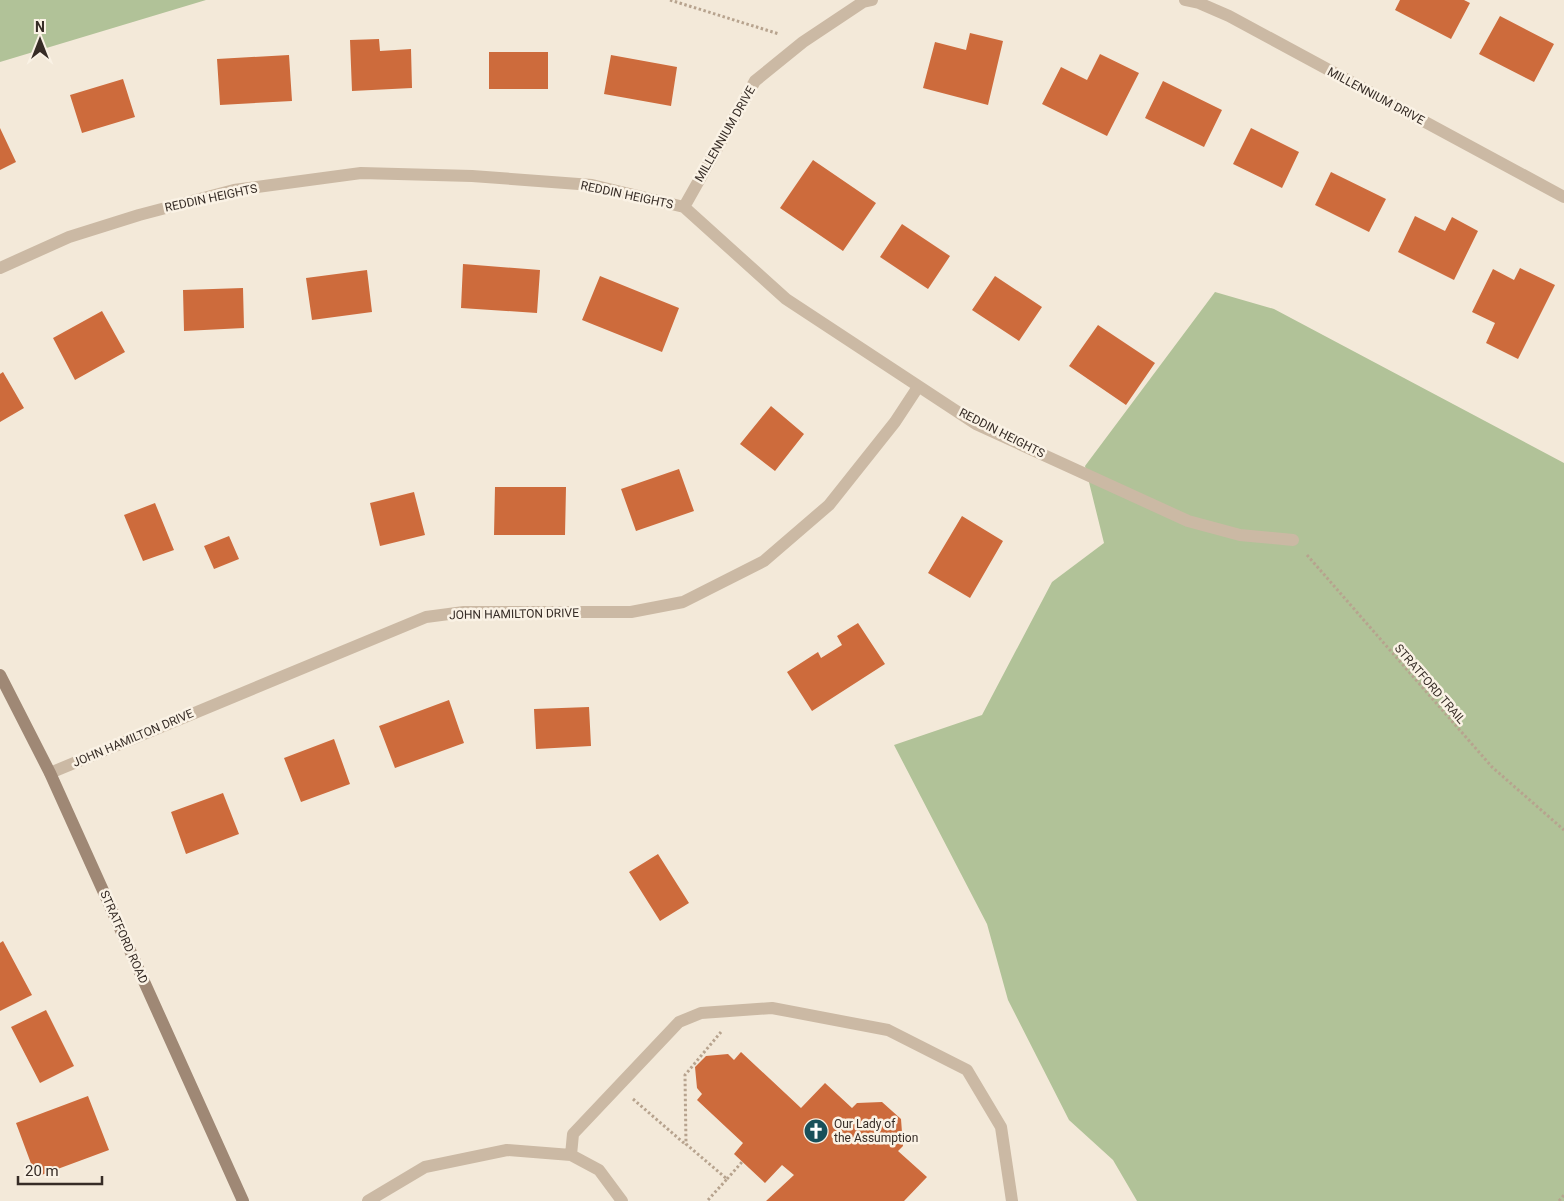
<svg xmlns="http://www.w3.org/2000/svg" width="1564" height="1201" font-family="Roboto,sans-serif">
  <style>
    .green { fill: #b1c298 }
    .building { fill: #cd6b3c }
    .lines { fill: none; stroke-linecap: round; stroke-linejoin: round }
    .path { stroke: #b7a38e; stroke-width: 3; stroke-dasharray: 2.5 2.5; stroke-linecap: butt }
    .lane { stroke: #cbb9a4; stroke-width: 12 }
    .street { stroke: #cbb9a4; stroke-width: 12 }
    .secondary { stroke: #9f8875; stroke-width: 12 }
    .labels { text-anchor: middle; stroke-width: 5; stroke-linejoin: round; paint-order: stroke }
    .street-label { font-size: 12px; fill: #362c26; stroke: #faf2e5 }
    .poi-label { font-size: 12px; fill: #362c26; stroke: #faf2e5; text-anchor: start }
  </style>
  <rect width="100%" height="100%" fill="#f3e9d9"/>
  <path class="green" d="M0 0H206L0 62Z
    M1215 292 1274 309 1564 463V1201H1137L1113 1160 1069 1120 1008 1000 987 924 894 745 982 715 1052 582 1104 543 1085 466Z"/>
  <path class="building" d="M1400 0H1464L1470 3 1451 39 1395 10Z
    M1500 16 1554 44 1534 82 1479 54Z
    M970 33 1003 41 988 105 923 88 935 42 966 50Z
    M379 39 380 51 411 49 412 88 352 91 350 40Z
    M489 52H548V89H489Z
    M1100 54 1139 73 1107 136 1042 104 1061 67 1087 80Z
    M289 55 292 101 220 105 217 59Z
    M611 55 677 67 671 106 604 94Z
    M123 79 135 117 82 133 70 95Z
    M1163 81 1222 110 1204 147 1145 118Z
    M0 128 16 162 0 170Z
    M1251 128 1299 152 1282 188 1233 164Z
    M813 160 876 203 843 251 780 208Z
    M1331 172 1386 199 1369 232 1315 205Z
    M1415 216 1445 231 1452 217 1478 231 1454 280 1398 252Z
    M902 224 950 256 928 289 880 257Z
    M463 264 540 270 537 313 461 308Z
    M1520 268 1555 285 1518 359 1486 343 1495 323 1472 312 1493 269 1514 280Z
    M367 270 372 312 312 320 306 278Z
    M600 276 679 308 662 352 582 320Z
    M995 276 1042 307 1019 341 972 310Z
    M243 288 244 328 184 331 183 290Z
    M102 311 125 352 75 380 53 338Z
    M1098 325 1155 363 1126 405 1069 366Z
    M3 372 24 408 0 422V374Z
    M771 406 804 434 775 471 740 444Z
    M679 469 694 511 636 531 621 489Z
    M495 487H566L565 535H494Z
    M414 492 425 535 380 546 370 503Z
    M155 503 174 550 143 561 124 515Z
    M962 516 1003 541 970 598 928 573Z
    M229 536 239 559 214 569 204 546Z
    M858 623 885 664 812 711 787 672 818 652 821 658 842 645 837 636Z
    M449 700 464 743 395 768 379 726Z
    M589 707 591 746 536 749 534 709Z
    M334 739 350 784 301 802 284 758Z
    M223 793 239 834 186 854 171 812Z
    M658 854 689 903 660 921 629 872Z
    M3 941 32 995 0 1011V943Z
    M46 1010 74 1066 40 1083 11 1027Z
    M741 1052 801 1108 825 1083 852 1108 857 1103 882 1102 901 1119 903 1146 898 1151 927 1177 904 1201H766L794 1175 782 1165 765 1183 734 1154 743 1143 697 1100 702 1094 697 1088 695 1067 706 1056 728 1054 734 1060Z
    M88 1096 109 1150 36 1177 16 1123Z"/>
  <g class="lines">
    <path class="path" d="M670 0 779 34
      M1307 555 1492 767 1564 830
      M633 1099 685 1144
      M727 1179 742 1162
      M708 1200 727 1179 686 1144 685 1075 721 1032
      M1559 1201 1564 1195"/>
    <path class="lane" d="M571 1155 573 1134 679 1022 701 1013 772 1008 888 1030 967 1070 1001 1127 1012 1201
      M368 1201 425 1167 507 1150 571 1155 599 1170 622 1201"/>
    <path class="street" d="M1185 0 1199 3 1229 16 1564 197
      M684 207 755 81 803 42 863 2 872 0
      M0 268 69 237 139 215 234 190 361 173 472 176 592 185 684 207 786 299 976 424 1188 521 1240 535 1293 540
      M50 773 426 617 464 612H631L683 602 764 561 829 505 895 422 918 387"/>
    <path class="secondary" d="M0 675 50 773 243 1201"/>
  </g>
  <defs>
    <symbol id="church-disc" viewBox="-11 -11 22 22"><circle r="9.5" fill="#19505a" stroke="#faf2e5"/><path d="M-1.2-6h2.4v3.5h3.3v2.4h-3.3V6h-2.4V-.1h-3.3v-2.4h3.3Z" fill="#fff"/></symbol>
  </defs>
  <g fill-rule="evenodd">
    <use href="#church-disc" x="802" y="1117" width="28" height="28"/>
  </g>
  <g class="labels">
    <g class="street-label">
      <text transform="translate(1376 96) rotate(28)" y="4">MILLENNIUM DRIVE</text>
      <text transform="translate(725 134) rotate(-60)" y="4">MILLENNIUM DRIVE</text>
      <text transform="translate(627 195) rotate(12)" y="4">REDDIN HEIGHTS</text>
      <text transform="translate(211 198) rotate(-12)" y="4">REDDIN HEIGHTS</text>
      <text transform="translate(1002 433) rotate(27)" y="4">REDDIN HEIGHTS</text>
      <text transform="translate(514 614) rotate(-1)" y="4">JOHN HAMILTON DRIVE</text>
      <text transform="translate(1430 684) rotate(49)" y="4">STRATFORD TRAIL</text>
      <text transform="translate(133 738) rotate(-23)" y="4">JOHN HAMILTON DRIVE</text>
      <text transform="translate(124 937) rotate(66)" y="4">STRATFORD ROAD</text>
    </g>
    <g class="poi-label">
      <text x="834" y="1128">Our Lady of<tspan x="834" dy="14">the Assumption</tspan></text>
    </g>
  </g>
  <g transform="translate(40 40)" stroke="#faf2e5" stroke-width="4" paint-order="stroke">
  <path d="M0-4L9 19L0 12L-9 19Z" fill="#362c26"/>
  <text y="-8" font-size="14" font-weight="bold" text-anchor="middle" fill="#362c26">N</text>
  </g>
  <path d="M18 1176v8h84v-8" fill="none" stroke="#362c26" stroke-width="2.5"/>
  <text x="25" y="1176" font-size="15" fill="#362c26" stroke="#faf2e5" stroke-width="4" paint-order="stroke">20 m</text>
</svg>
